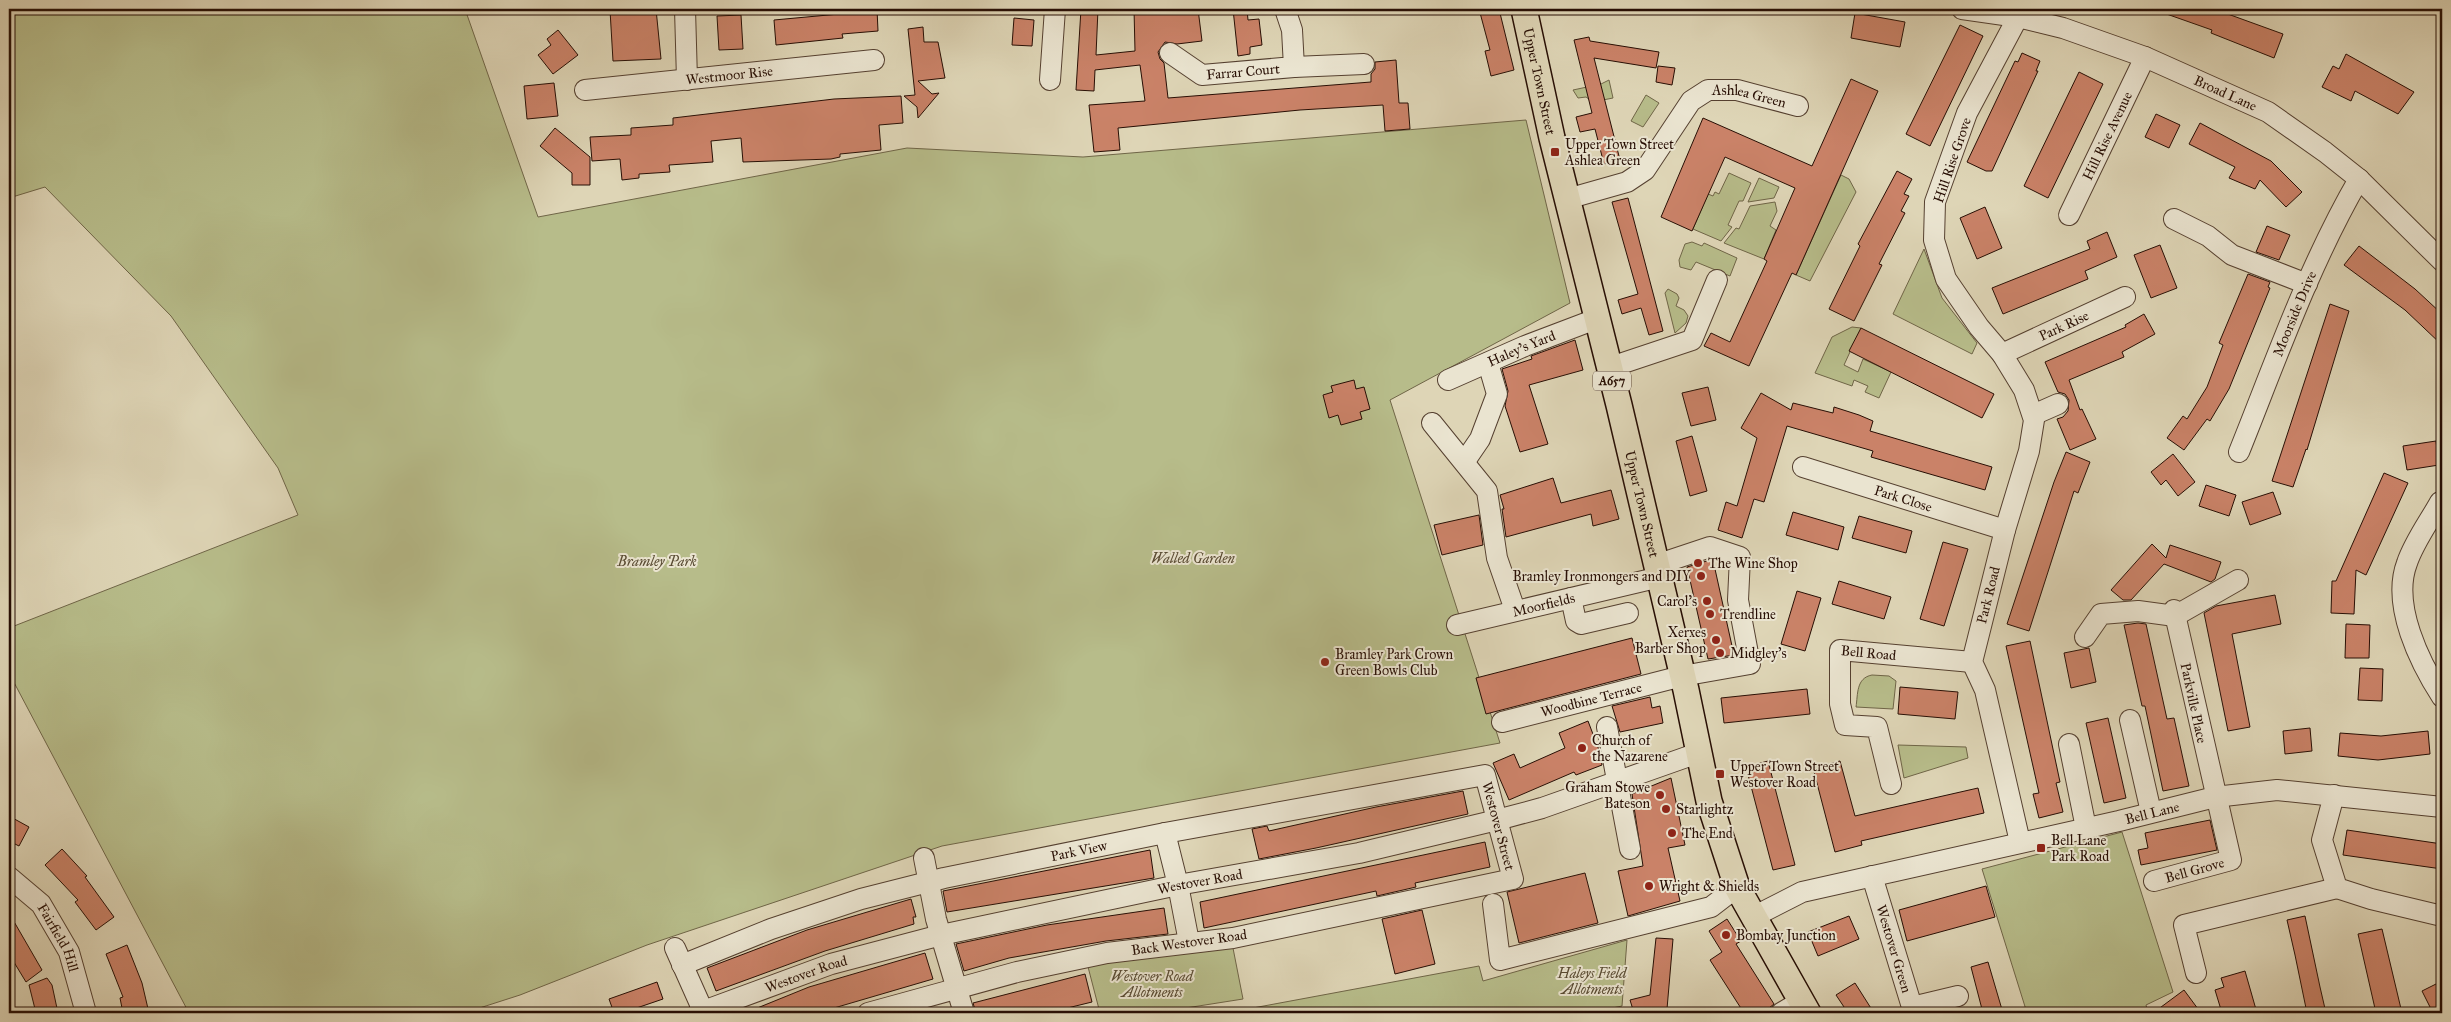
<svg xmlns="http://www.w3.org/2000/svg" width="2451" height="1022" font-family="'IM FELL Great Primer',serif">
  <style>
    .green { fill: #b7bc8a; stroke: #6f6547 }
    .building { fill: #ca8268; stroke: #270e04 }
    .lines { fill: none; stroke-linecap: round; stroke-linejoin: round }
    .minor-casing { stroke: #554030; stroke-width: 22 }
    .major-casing { stroke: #270e04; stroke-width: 28 }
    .minor { stroke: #eae4d0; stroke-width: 20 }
    .major { stroke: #ded5b6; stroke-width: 25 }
    .poi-dot { fill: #8f2418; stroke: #eae4d0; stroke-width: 2 }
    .labels { text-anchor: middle; stroke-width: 4; stroke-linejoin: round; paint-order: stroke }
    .shield { fill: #eae4d0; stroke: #624e41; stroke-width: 1 }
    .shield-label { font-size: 12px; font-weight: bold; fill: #270e04 }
    .street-label { font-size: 14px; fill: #270e04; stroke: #eae4d0 }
    .poi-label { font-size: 14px; fill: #270e04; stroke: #eae4d0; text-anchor: start }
    .park-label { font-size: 14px; font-style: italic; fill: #594b33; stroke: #eae4d0 }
  </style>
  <rect width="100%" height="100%" fill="#ded5b6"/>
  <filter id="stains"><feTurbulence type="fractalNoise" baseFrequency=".004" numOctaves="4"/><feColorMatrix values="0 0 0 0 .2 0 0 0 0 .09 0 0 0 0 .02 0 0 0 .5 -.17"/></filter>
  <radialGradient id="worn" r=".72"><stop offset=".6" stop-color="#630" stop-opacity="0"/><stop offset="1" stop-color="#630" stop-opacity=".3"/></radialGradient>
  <path class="green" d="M9 9H465L538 217 907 148 1083 157 1526 120 1570 303 1390 400 1500 743 942 846 647 945 520 995 464 1013H189L9 673V628L298 515 278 468 171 316 45 187 9 198Z
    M1609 80 1613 98 1593 102 1586 97 1578 98 1573 90 1601 84Z
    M1646 95 1659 103 1643 127 1631 121Z
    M1729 173 1751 183 1743 201H1739L1728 225 1732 227 1721 241 1693 229 1708 194 1713 196 1715 192 1719 194Z
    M1841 175 1849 179 1856 192 1810 281 1796 275Z
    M1759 178 1779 187 1774 198 1748 202Z
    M1775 202 1777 211 1770 226 1776 230 1764 259 1724 243 1736 228 1739 229 1750 206Z
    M1692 242 1702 246 1704 243 1737 258 1730 276 1696 262 1691 270 1680 267 1679 260 1685 244Z
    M1924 249 1942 298 1977 343 1972 354 1893 314Z
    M1668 289 1677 294 1679 298 1676 306 1684 310 1688 316 1686 323 1675 333 1665 293Z
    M1852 327 1861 328 1844 365 1858 372 1863 359 1891 372 1879 398 1865 392 1868 386 1854 380 1852 386 1815 373 1832 337Z
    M1872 675 1889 676 1896 681 1893 709 1856 707C1858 694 1856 678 1872 675Z
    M1898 745 1966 747 1968 758 1904 778Z
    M2122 832 2173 992 2146 1005 2148 1013H2027L1982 869Z
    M1627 940 1622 1006 1588 1013H1226L1479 966 1483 981Z
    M1232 943 1243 999 1154 1013H1100L1087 963Z"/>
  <path class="building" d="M627 9H656L661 59 613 61 610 10Z
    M850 9H877L878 31 842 34 843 38 776 45 774 20 850 13Z
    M1081 9H1098L1096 55 1135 51 1134 9H1159L1160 12 1198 9 1202 41 1177 44 1165 42 1158 52 1160 59 1164 63 1168 98 1371 82V74L1375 69V62L1396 60 1399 103H1408L1410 129 1385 131 1383 105 1300 110 1118 128 1120 150 1094 152 1089 105 1145 101 1140 65 1095 70 1094 91 1076 90Z
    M1233 9H1247L1248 20 1259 19 1262 45 1250 47V54L1238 56Z
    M1479 9H1499L1514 70 1491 76 1485 51 1490 50Z
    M2158 9H2214L2283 34 2274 58 2211 33 2212 30 2158 11Z
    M1855 13 1905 22 1900 47 1851 38Z
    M741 15 743 49 719 50 717 16Z
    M1014 18 1034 20 1032 46 1012 45Z
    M1960 25 1983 36 1930 146 1906 134Z
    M923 27 924 42H938L945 78 918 81 932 94 939 93 918 118 917 107 904 96 915 95 908 29Z
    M558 30 578 55 553 74 538 55 551 45 547 39Z
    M1589 37 1590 41 1659 52 1656 68 1594 58 1620 160 1604 164 1595 129 1580 132 1576 117 1592 113 1574 40Z
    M2022 53 2040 61 2036 71H2038L1992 171H1986L1967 162 2015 61 2018 62Z
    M2346 54 2414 92 2398 114 2355 91 2351 101 2322 87 2333 66 2339 69Z
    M1658 66 1675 68 1672 85 1656 82Z
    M2079 72 2103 84 2048 198 2024 186Z
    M1851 79 1878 91 1796 275 1792 273 1749 366 1704 346 1711 333 1730 342 1767 261 1764 259 1795 188 1725 157 1692 231 1661 217 1703 118 1812 166Z
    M554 83 558 116 527 119 524 86Z
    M901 96 903 123 879 125 881 150 840 154V157L831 159 743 162 741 138 711 141 713 162 669 165 670 172 639 174V178L622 180 620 159 592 161 590 137 631 135V128L673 125V118L834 99Z
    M2156 114 2180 125 2169 148 2145 137Z
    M2200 123 2271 161 2302 192 2286 207 2260 180 2255 189 2229 178 2235 167 2189 144Z
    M555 128 590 157V185H572V173L540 146Z
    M1897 171 1912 179 1904 194 1909 196 1901 211 1905 213 1879 264 1882 265 1854 321 1829 309 1860 246 1858 244Z
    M1628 198 1663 331 1649 335 1641 308 1622 314 1618 300 1638 294 1612 202Z
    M1985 207 2002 248 1977 259 1960 218Z
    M2267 226 2290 235 2279 260 2256 252Z
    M2107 232 2117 257 2085 271 2088 279 2003 314 1992 288 2090 249 2087 241Z
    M2160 245 2177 288 2151 298 2134 255Z
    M2359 246 2415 289 2442 314V345L2405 310 2344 265Z
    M2248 274 2270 282 2268 287 2270 288 2229 389 2210 421 2207 419 2184 450 2167 438 2183 416 2187 419 2207 387 2223 345 2219 343Z
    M2330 304 2349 311 2307 450 2306 449 2293 487 2272 481Z
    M2144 314 2155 334 2122 352 2124 357 2069 380 2080 410 2082 409 2096 439 2070 450 2057 419 2063 417 2068 411 2069 400 2065 394 2058 392 2045 362 2126 327 2125 325Z
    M1861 328 1994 394 1982 418 1849 351Z
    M1575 340 1583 370 1529 385 1548 444 1520 452 1505 406 1508 391 1502 369 1532 359 1531 356Z
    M1354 380 1356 389 1364 387 1370 409 1360 412 1362 419 1341 425 1338 415 1329 418 1323 395 1333 392 1331 386Z
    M1708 387 1716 420 1691 426 1682 393Z
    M1761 393 1791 410 1793 403 1833 413 1834 407 1859 415 1873 421 1870 431 1992 467 1985 490 1871 457 1873 451 1787 426 1764 502 1754 499 1742 538 1718 530 1726 502 1737 506 1757 438 1741 428Z
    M1692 436 1707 491 1690 496 1676 441Z
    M2436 441 2439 465 2407 470 2403 446Z
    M2066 452 2090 462 2078 493 2074 491 2029 631 2007 624 2054 482Z
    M2173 454 2195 482 2178 496 2166 480 2161 485 2151 472Z
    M2384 473 2408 483 2366 575 2356 570 2354 614 2331 613 2332 581H2336Z
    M1553 478 1561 503 1611 490 1619 519 1593 526 1591 514 1506 537 1502 509H1504L1500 495Z
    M2206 485 2236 495 2229 516 2199 506Z
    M2273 492 2281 514 2250 525 2242 502Z
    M1793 512 1844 527 1838 550 1786 535Z
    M1479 515 1483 545 1442 555 1434 525Z
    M1859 516 1912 531 1906 553 1852 538Z
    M1943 542 1968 549 1944 626 1920 619Z
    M2152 544 2166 558 2170 545 2221 562 2215 579 2211 582 2164 564 2131 600H2123L2111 590Z
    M1710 560H1713L1734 655 1708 659 1687 567Z
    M1839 581 1891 597 1884 619 1832 604Z
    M1797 591 1821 598 1805 651 1781 644Z
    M2275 595 2281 624 2232 634 2250 727 2228 731 2204 613 2216 606Z
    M2138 623 2146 624 2167 719 2174 718 2189 786 2163 791 2145 706H2142L2124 625Z
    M2346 624 2370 625 2369 658H2345Z
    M1632 638 1641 674 1486 714 1476 678Z
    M2030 641 2060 782 2056 783 2063 812 2039 818 2033 794 2039 793 2006 646Z
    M2089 648 2096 682 2071 688 2064 653Z
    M2360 668 2383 669 2382 701 2358 700Z
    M1900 687 1958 692 1955 719 1898 714Z
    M1807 689 1810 714 1724 723 1721 698Z
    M1650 697 1652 708 1660 706 1663 723 1620 732 1612 706Z
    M2108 718 2126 798 2104 803 2086 723Z
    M1588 721 1599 750 1602 765 1576 775 1574 772 1509 800 1493 763 1514 754 1520 768 1565 748 1559 733Z
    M2310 728 2312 751 2285 754 2283 731Z
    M2428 731 2430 754 2378 760 2338 756 2340 733 2381 736Z
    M1768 761 1795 865 1773 870 1746 767Z
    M1840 761 1855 816 1978 788 1984 813 1861 841 1862 845 1835 852 1813 768Z
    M1671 778 1685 845 1668 848 1680 901 1628 916 1618 871 1643 866 1632 794Z
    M1463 791 1468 814 1316 848 1259 859 1252 829 1267 826 1269 831 1376 807Z
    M9 816 29 827 19 846 9 841Z
    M2210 820 2217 850 2141 865 2138 850 2148 848 2145 833Z
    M2347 830 2442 844V869L2343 855Z
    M1485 842 1490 867 1415 883 1416 887 1377 896 1376 891 1204 928 1200 902Z
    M62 849 87 876 85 877 114 917 96 930 75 902 78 900 45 865Z
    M1150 850 1154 878 947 912 943 891Z
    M1585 873 1598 923 1519 943 1507 892Z
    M1986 886 1995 917 1907 941 1899 910Z
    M911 899 916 917H913L914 924 825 951 716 991 707 968 807 930Z
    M1164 908 1168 934 1106 941 1009 958 964 971 956 944 1047 925Z
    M1422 910 1435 964 1395 974 1382 919Z
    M9 913 42 970 26 982 9 954Z
    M1849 916 1859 939 1818 956 1808 932Z
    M2305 916 2320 987 2326 1013H2307L2295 955 2287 920Z
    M1727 919 1741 941 1736 944 1774 1004 1763 1013H1744L1710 960 1722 952 1709 931Z
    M2382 929 2402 1013H2376L2358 934Z
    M1656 938 1673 939 1667 1009 1649 1013H1634L1630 1000 1650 995Z
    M127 945 142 983 149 1013H123L120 998 123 997 106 954Z
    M925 953 933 979 817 1013H745L809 987Z
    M1988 962 2003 1013H1983L1971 967Z
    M2245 971 2257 1013H2222L2215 990 2224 987 2221 978Z
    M1085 974 1092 1002 1047 1013H976L973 1003Z
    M47 978 52 985 58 1013H36L29 985Z
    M2442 981V1013H2433L2422 991Z
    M657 982 663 999 622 1013H614L609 999Z
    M1855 983 1874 1013H1848L1836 995Z
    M2184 990 2201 1013H2153Z"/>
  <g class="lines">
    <defs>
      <g id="minor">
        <path d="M685 9 687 80"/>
        <path id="s1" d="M1962 9 2018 17 2063 28 2145 57 2268 112 2325 152 2359 179 2442 261"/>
        <path d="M2018 17 1967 113 1935 202 1934 240 1946 279 1979 327 2002 354 2024 390 2034 420 2029 451 2005 530 1972 662 1985 690 2020 842"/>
        <path id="s2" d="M1170 53 1202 75 1294 67 1292 30 1285 9"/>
        <path d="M1294 67 1364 64"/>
        <path d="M1050 80 1055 9"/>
        <path id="s3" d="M585 90 874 60"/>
        <path id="s4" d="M1567 199 1627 182 1645 170 1691 101 1708 90H1737L1798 106"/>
        <path id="s5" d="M2069 215 2145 57"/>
        <path d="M2174 219 2208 236 2232 255 2307 284"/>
        <path id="s6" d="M2002 354 2125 297"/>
        <path d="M1608 368 1692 340 1717 280"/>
        <path id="s7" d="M1448 380 1525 346 1596 319"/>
        <path d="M2033 415 2058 404"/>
        <path d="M1432 423 1487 491 1497 558 1515 610"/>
        <path id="s8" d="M2239 452C2276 360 2309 265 2359 179"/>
        <path d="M1465 461 1480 439 1497 394 1488 363"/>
        <path id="s9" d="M1803 467 2005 530"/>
        <path d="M2440 502C2429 522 2414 542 2407 563 2391 605 2420 663 2442 697"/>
        <path d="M1571 598 1576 621 1581 624 1628 613"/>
        <path id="s10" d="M1457 625 1660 577"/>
        <path d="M2085 637 2101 614 2138 611 2175 616 2238 580"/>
        <path d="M2130 720 2151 812"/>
        <path id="s11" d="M1502 722 1682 676 1750 664 1738 600 1740 557 1710 547 1656 565"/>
        <path d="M1607 727 1630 849"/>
        <path d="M2069 744 2086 828"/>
        <path id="s12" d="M1891 784 1877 727 1845 725 1840 704V650L1972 662"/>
        <path d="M2334 795 2322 840 2337 888 2371 899 2442 916"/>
        <path d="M1165 833 1178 885 1189 942"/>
        <path d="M924 858 936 919 964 1013"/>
        <path id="s13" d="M1872 876 1912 1007 1958 996"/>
        <path id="s14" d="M9 877 41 904 69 952 86 1013"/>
        <path id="s15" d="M2154 881 2231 860 2174 610"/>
        <path d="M1493 904 1500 960 1711 907 1737 887"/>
        <path id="s16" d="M1753 917 1802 892 2119 821 2215 797 2277 790 2442 807"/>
        <path d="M675 948 704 1013"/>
        <path id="s17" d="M682 965 771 929 861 899 944 878 1165 833 1485 775 1513 879 1233 938 1107 953 1017 972 868 1013"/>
        <path d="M2196 973 2184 925 2337 888"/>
        <path id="s18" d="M698 1013 831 964 941 935 1178 885 1359 853 1497 820 1542 808 1698 753"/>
        <path d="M1781 1013 1801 1001"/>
      </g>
      <g id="major">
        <path id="s19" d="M1524 9 1552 138 1619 405 1686 690 1709 801 1737 887 1808 1013"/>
      </g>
    </defs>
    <use href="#minor" class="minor-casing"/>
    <use href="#major" class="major-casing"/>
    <use href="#minor" class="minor"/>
    <use href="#major" class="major"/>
  </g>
  <g class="poi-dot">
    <rect x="1550" y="147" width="10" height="10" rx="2.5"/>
    <circle cx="1698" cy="563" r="5"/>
    <circle cx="1701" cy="576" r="5"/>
    <circle cx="1707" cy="601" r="5"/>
    <circle cx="1710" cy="614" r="5"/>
    <circle cx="1716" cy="640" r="5"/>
    <circle cx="1720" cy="653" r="5"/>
    <circle cx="1325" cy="662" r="5"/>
    <circle cx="1582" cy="748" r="5"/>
    <rect x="1715" y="769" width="10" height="10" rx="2.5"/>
    <circle cx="1660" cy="795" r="5"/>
    <circle cx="1666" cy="809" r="5"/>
    <circle cx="1672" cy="833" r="5"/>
    <rect x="2036" y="843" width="10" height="10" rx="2.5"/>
    <circle cx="1649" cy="886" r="5"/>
    <circle cx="1726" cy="935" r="5"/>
  </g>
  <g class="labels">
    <rect class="shield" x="1593" y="371.5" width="38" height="19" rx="4"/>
    <g class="shield-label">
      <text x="1612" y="385">A657</text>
    </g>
    <g class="street-label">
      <text dy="5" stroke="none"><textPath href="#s2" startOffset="80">Farrar Court</textPath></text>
      <text dy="5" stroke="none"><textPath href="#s3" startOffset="145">Westmoor Rise</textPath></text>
      <text dy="5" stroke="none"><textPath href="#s19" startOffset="74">Upper Town Street</textPath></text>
      <text dy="5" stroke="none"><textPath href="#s1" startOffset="278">Broad Lane</textPath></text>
      <text dy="5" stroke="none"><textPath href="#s4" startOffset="229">Ashlea Green</textPath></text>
      <text dy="5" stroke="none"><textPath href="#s5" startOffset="88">Hill Rise Avenue</textPath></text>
      <text transform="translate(1952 160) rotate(-71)" y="5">Hill Rise Grove</text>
      <text dy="5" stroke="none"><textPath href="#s8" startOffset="149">Moorside Drive</textPath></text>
      <text dy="5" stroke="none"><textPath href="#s6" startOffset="68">Park Rise</textPath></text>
      <text dy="5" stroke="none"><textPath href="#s7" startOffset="80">Haley's Yard</textPath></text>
      <text dy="5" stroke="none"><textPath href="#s9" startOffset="105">Park Close</textPath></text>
      <text dy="5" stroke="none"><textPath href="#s19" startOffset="509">Upper Town Street</textPath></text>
      <text transform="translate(1988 595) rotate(-76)" y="5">Park Road</text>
      <text dy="5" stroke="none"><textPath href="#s10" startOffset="89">Moorfields</textPath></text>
      <text dy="5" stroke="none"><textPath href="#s12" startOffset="195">Bell Road</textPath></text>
      <text dy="5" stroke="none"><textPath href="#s11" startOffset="92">Woodbine Terrace</textPath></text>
      <text transform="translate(2194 703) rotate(78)" y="5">Parkville Place</text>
      <text dy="5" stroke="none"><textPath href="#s16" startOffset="414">Bell Lane</textPath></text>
      <text dy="5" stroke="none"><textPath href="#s17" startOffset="880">Westover Street</textPath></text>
      <text dy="5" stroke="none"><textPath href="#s17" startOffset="414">Park View</textPath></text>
      <text dy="5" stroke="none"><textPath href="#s15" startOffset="42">Bell Grove</textPath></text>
      <text dy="5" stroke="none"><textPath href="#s18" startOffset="520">Westover Road</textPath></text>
      <text dy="5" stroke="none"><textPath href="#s14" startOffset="80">Fairfield Hill</textPath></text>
      <text transform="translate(1189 942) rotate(-8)" y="5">Back Westover Road</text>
      <text dy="5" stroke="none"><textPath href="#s13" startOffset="76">Westover Green</textPath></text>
      <text dy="5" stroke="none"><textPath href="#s18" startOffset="115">Westover Road</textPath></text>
    </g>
    <g class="poi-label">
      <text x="1565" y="149">Upper Town Street<tspan x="1565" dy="16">Ashlea Green</tspan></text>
      <text x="1708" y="568">The Wine Shop</text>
      <text x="1691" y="581" text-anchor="end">Bramley Ironmongers and DIY</text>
      <text x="1697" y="606" text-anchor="end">Carol's</text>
      <text x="1720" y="619">Trendline</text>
      <text x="1706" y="637" text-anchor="end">Xerxes<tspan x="1706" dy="16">Barber Shop</tspan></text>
      <text x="1730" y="658">Midgley's</text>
      <text x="1335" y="659">Bramley Park Crown<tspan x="1335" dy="16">Green Bowls Club</tspan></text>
      <text x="1592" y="745">Church of<tspan x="1592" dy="16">the Nazarene</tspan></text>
      <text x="1730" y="771">Upper Town Street<tspan x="1730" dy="16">Westover Road</tspan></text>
      <text x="1650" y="792" text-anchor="end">Graham Stowe<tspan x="1650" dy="16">Bateson</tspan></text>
      <text x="1676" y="814">Starlightz</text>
      <text x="1682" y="838">The End</text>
      <text x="2051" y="845">Bell Lane<tspan x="2051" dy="16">Park Road</tspan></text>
      <text x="1659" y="891">Wright &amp; Shields</text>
      <text x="1736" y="940">Bombay Junction</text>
    </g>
    <g class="park-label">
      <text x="1193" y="563">Walled Garden</text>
      <text x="657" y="566">Bramley Park</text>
      <text x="1592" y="978">Haleys Field<tspan x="1592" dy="16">Allotments</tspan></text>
      <text x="1152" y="981">Westover Road<tspan x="1152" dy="16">Allotments</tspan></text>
    </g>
  </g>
  <rect width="2451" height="1022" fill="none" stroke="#ded5b6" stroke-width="30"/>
  <rect x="10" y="10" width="2431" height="1002" fill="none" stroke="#270e04" stroke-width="2.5"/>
  <rect x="15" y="15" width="2421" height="992" fill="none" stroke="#270e04"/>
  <rect width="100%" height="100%" filter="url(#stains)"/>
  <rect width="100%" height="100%" fill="url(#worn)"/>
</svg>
